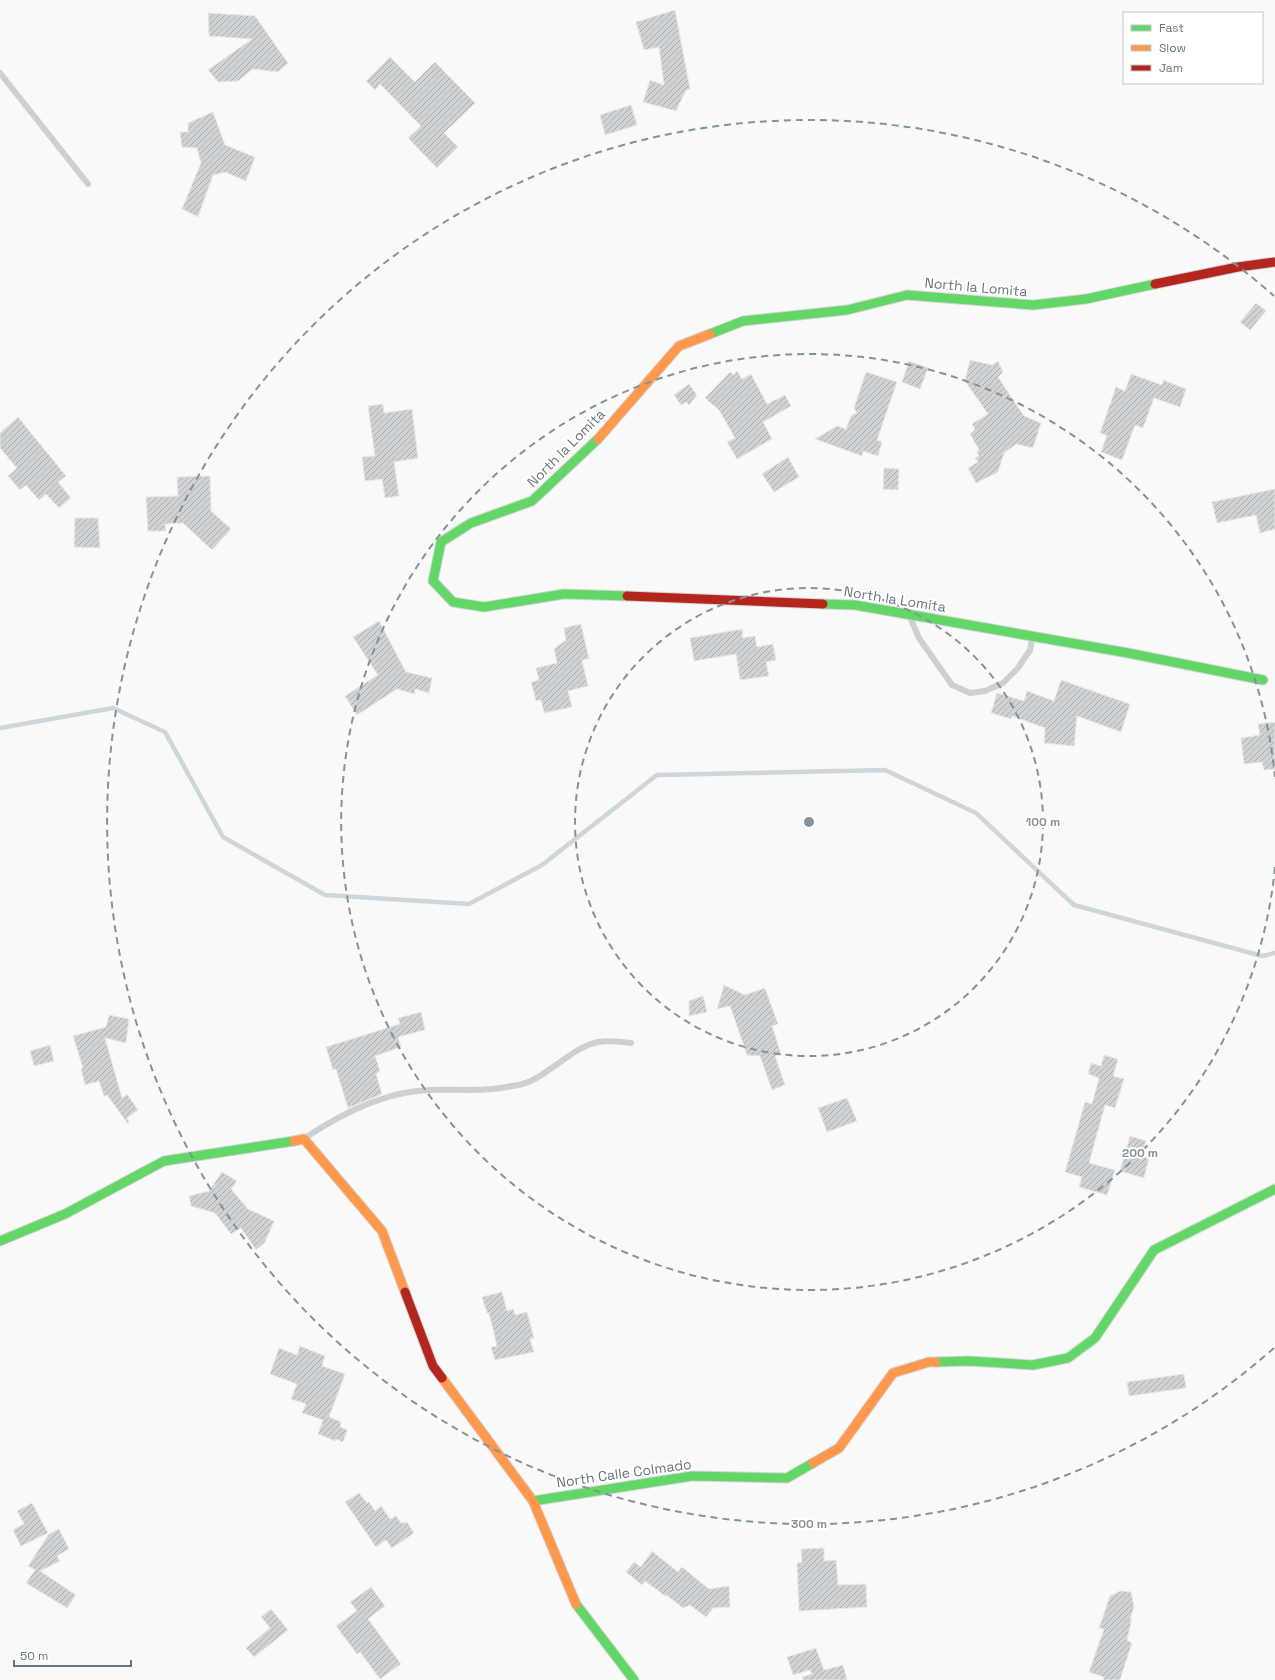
<svg xmlns="http://www.w3.org/2000/svg" width="1275" height="1680" font-family="'Space Grotesk',sans-serif">
  <style>
    .lines { fill: none; stroke-linecap: round; stroke-linejoin: round }
    .stream { stroke: #ced6d9; stroke-width: 4.5 }
    .building { fill: url(#building-hatch); stroke: #e8e8e8 }
    .fast-casing { stroke: #d5d6d7; stroke-width: 11 }
    .slow-casing { stroke: #d5d6d7; stroke-width: 11 }
    .jam-casing { stroke: #d5d6d7; stroke-width: 11 }
    .lane { stroke: #cecfd0; stroke-width: 6 }
    .fast { stroke: #63d668; stroke-width: 9 }
    .slow { stroke: #ff974d; stroke-width: 9 }
    .jam { stroke: #b3261e; stroke-width: 9 }
    .ring { fill: none; stroke: #84929c; stroke-width: 2; stroke-dasharray: 7 5 }
    .labels { text-anchor: middle; stroke-width: 4; stroke-linejoin: round; paint-order: stroke }
    .street-label { font-size: 14px; fill: #657683; stroke: #fff }
    .centre { fill: #84929c; stroke: #fff; stroke-width: 2 }
    .ring-label { font-size: 12px; text-anchor: middle; font-weight: bold; fill: #84929c; stroke: #fff; stroke-width: 4; stroke-linejoin: round; paint-order: stroke }
  </style>
  <defs>
    <pattern id="building-hatch" width="6" height="6" patternUnits="userSpaceOnUse"><rect width="6" height="6" fill="#d0d2d3"/><path d="M-1 1l2-2M0 6l6-6M5 7l2-2" fill="none" stroke="#acafb1"/></pattern>
  </defs>
  <rect width="100%" height="100%" fill="#f9f9f9"/>
  <g class="lines">
    <path class="stream" d="M0 728 113 708 165 732 223 837 325 895 469 904 542 865 657 775 885 770 976 813 1074 905 1262 956 1275 953"/>
  </g>
  <path class="building" d="M675 10 690 89 686 90 676 111 643 102 650 80 664 85 659 47 644 50 636 22Z
    M208 13 255 16 288 63 278 72 253 69 238 81 218 82 208 70 252 39 209 36Z
    M390 57 415 82 435 62 475 103 444 133 458 147 437 168 408 138 421 126 380 84 375 90 366 81Z
    M631 105 637 125 605 135 600 115Z
    M213 112 225 145 255 157 246 181 225 172 213 175 198 217 182 209 201 163 197 148 182 147 180 132H188V123Z
    M1256 303 1266 311 1250 330 1240 322Z
    M970 360 992 365 998 361 1003 372 998 377 1024 416 1041 423 1033 448 1016 444 1004 453 998 472 976 483 968 468 978 462 975 458 979 456 977 452 979 450 970 434 975 429 972 424 988 414 965 381Z
    M909 361 928 368 920 389 902 382Z
    M737 371 742 379 751 374 767 404 785 395 791 406 763 422 772 439 737 459 727 442 735 438 719 410 705 398 730 372 734 375Z
    M866 372 897 382 877 440 882 442 878 456 863 451 862 456 815 439 837 426 846 429 851 416 857 413 854 408Z
    M1131 374 1162 385 1163 380 1186 389 1180 407 1154 398 1143 428 1135 425 1122 460 1101 452 1107 435 1100 433 1116 387 1125 391Z
    M689 384 697 395 689 405 686 402 681 405 674 395Z
    M383 404 384 413 412 409 418 458 394 462 399 496 385 498 382 479 365 481 362 457 375 456 368 406Z
    M18 417 66 476 58 482 71 498 59 508 46 494 39 500 26 485 20 490 8 476 17 468 0 448V433Z
    M788 457 799 477 774 492 762 474Z
    M884 468 899 469 898 490 883 489Z
    M210 476 211 511 231 529 212 550 183 523 165 524 166 531H148L146 497 178 496 177 477Z
    M1275 489V529L1260 533 1256 515 1217 523 1212 502Z
    M75 518H98L100 548 74 547Z
    M379 621 406 672 432 678 429 693 415 689V694L397 689 357 715 345 696 378 675 353 637Z
    M581 624 589 659 582 660 588 686 568 691 572 707 544 713 541 700 536 701 531 682 539 680 536 668 557 663 554 649 566 640 564 628Z
    M743 629 742 638 755 636 757 647 773 644 776 660 766 662 769 676 740 680 736 654 694 661 690 638Z
    M1061 680 1130 704 1121 732 1077 716 1074 746 1044 743 1045 728 1012 716 1011 719 991 713 997 693 1024 701 1027 691 1054 701Z
    M1275 722V769L1264 770 1262 762 1244 764 1241 738 1260 735 1258 724Z
    M724 985 745 995 765 988 778 1024 772 1026 781 1054 775 1056 785 1085 772 1090 760 1056 747 1055 730 1006 717 1009Z
    M703 996 707 1012 689 1016V1001Z
    M421 1012 425 1030 398 1037 401 1047 375 1056 380 1071 376 1074 382 1094 348 1108 336 1069 333 1070 326 1047 400 1024 398 1018Z
    M109 1015 129 1019 126 1043 105 1038 122 1098 127 1094 138 1110 127 1118 129 1123 128 1124 107 1095 104 1096 99 1081 85 1085 81 1069 83 1068 73 1036 106 1027Z
    M50 1045 54 1061 34 1066 30 1051Z
    M1104 1055 1118 1059 1113 1076 1124 1079 1115 1108 1105 1105 1089 1163 1115 1170 1107 1195 1079 1187 1082 1177 1065 1172 1085 1102 1092 1104 1099 1078 1088 1074 1091 1063 1101 1066Z
    M847 1098 857 1121 827 1132 818 1108Z
    M1130 1136 1146 1141 1141 1156 1149 1158 1144 1178 1120 1171Z
    M222 1172 237 1181 231 1189 248 1209 274 1221 265 1242 256 1250 241 1228 231 1234 215 1213 191 1206 189 1196 209 1191Z
    M502 1292 507 1311 513 1309 515 1315 527 1312 534 1338 530 1339 534 1352 495 1360 491 1347 497 1346 489 1313H487L482 1297Z
    M300 1346 325 1356 322 1366 345 1374 329 1417 341 1422 340 1427 347 1430 343 1442 336 1439 335 1441 318 1434 323 1420 302 1413 306 1404 291 1399 297 1384 270 1374 279 1348 297 1355Z
    M1184 1374 1186 1388 1129 1396 1127 1382Z
    M359 1493 367 1503 369 1502 375 1511 381 1506 390 1519 396 1516 401 1523 407 1522 414 1533 392 1548 386 1540 376 1547 345 1502Z
    M32 1503 48 1533 21 1546 13 1530 24 1524 17 1511Z
    M59 1529 69 1549 57 1556 60 1561 40 1571 76 1595 67 1608 26 1583 35 1570 28 1566 49 1534Z
    M824 1548V1561L836 1560 838 1585 866 1584 867 1607 799 1611 797 1563 802 1562 801 1549Z
    M652 1551 678 1572 682 1567 709 1589 729 1586 730 1607 713 1608 706 1617 690 1605 683 1608 665 1594V1596L645 1581 642 1585 626 1572 634 1562 641 1567Z
    M371 1587 385 1606 368 1619 401 1664 380 1679 360 1652 357 1654 336 1626 357 1611 350 1602Z
    M1120 1591 1131 1592 1134 1607 1130 1619 1132 1618 1127 1640 1132 1643 1120 1680H1103L1104 1677 1089 1672 1104 1629 1099 1628 1110 1596Z
    M271 1609 288 1630 254 1657 246 1648 270 1628 261 1617Z
    M816 1648 824 1670 843 1665 847 1680H803L802 1677 812 1674 810 1670 793 1675 787 1657Z"/>
  <g class="lines">
    <defs>
      <path id="fast" d="M710 334 743 321 847 310 907 295 1033 305 1086 299 1155 284
        M598 439 532 501 471 523 441 542 433 581 453 602 484 607 564 594 627 596
        M823 604 855 605 1128 653 1263 680
        M0 1241 65 1214 164 1161 294 1141
        M936 1362 969 1361 1033 1365 1068 1358 1095 1338 1154 1250 1275 1189
        M533 1501 692 1476 787 1478 813 1463
        M576 1604 634 1680"/>
      <path id="slow" d="M598 439 679 346 710 334
        M294 1141 304 1139 382 1231 405 1292
        M442 1378 533 1501 576 1604
        M813 1463 839 1448 893 1373 929 1362H936"/>
      <path id="jam" d="M1155 284 1238 267 1275 262
        M627 596 823 604
        M405 1292 433 1366 442 1378"/>
    </defs>
    <use href="#fast" class="fast-casing"/>
    <use href="#slow" class="slow-casing"/>
    <use href="#jam" class="jam-casing"/>
    <path class="lane" d="M0 73 88 184
      M910 617 919 638 952 685 970 693 985 691 1003 683 1018 668 1030 650 1032 639
      M305 1138C342 1113 386 1091 431 1090 458 1089 486 1092 512 1086 520 1085 531 1082 538 1077 556 1067 577 1046 598 1042 609 1040 620 1042 631 1043"/>
    <use href="#fast" class="fast"/>
    <use href="#slow" class="slow"/>
    <use href="#jam" class="jam"/>
  </g>
  <g class="ring">
    <circle cx="809" cy="822" r="234"/>
    <path d="M1275 867A468 468 0 1 1 1275 777"/>
    <path d="M1274 1348A702 702 0 1 1 1274 296"/>
  </g>
  <g class="labels">
    <g class="street-label">
      <text transform="translate(976 287) rotate(5)" y="5">North la Lomita</text>
      <text transform="translate(566 448) rotate(-45)" y="5">North la Lomita</text>
      <text transform="translate(895 599) rotate(9)" y="5">North la Lomita</text>
      <text transform="translate(624 1473) rotate(-8)" y="5">North Calle Colmado</text>
    </g>
  </g>
  <circle cx="809" cy="822" r="6" class="centre"/>
  <g class="ring-label">
    <text x="1043" y="826">100 m</text>
    <text x="1140" y="1157">200 m</text>
    <text x="809" y="1528">300 m</text>
  </g>
  <rect x="1123" y="12" width="140" height="72" fill="#ffffff" stroke="#c1c8cd"/>
  <rect x="1131" y="25" width="20" height="6" fill="#63d668" stroke="#c1c8cd"/>
  <text x="1159" y="32" font-size="12" fill="#657683">Fast</text>
  <rect x="1131" y="45" width="20" height="6" fill="#ff974d" stroke="#c1c8cd"/>
  <text x="1159" y="52" font-size="12" fill="#657683">Slow</text>
  <rect x="1131" y="65" width="20" height="6" fill="#b3261e" stroke="#c1c8cd"/>
  <text x="1159" y="72" font-size="12" fill="#657683">Jam</text>
  <path d="M14 1660v6h117v-6" fill="none" stroke="#657683" stroke-width="2"/>
  <text x="20" y="1660" font-size="12" fill="#657683" stroke="#ffffff" stroke-width="3" paint-order="stroke">50 m</text>
</svg>
